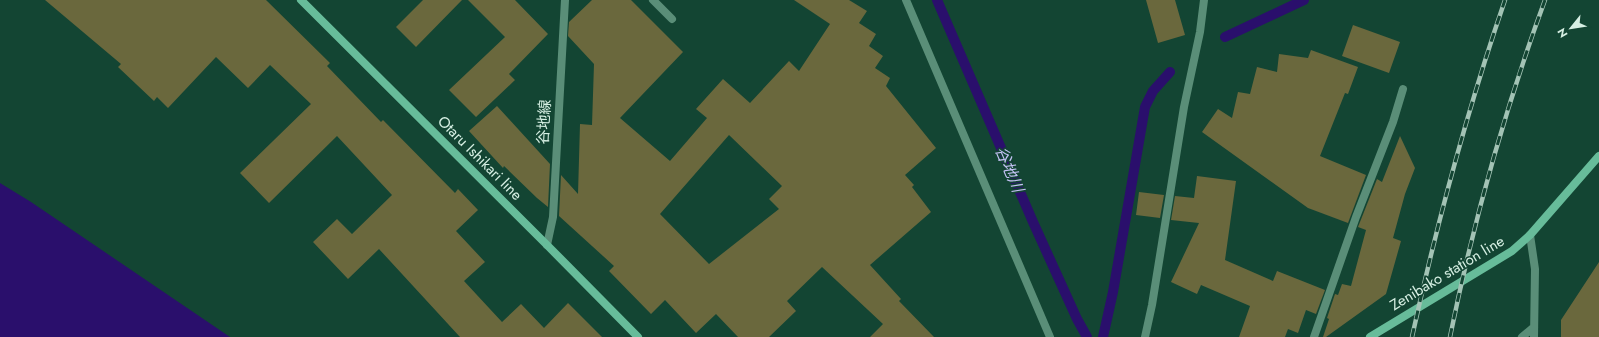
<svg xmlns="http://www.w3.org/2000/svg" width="1599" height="337" font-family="Jost,'Noto Sans JP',sans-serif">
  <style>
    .water { fill: #2a0f6c }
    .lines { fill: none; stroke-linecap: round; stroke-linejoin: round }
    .stream { stroke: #2a0f6c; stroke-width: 10 }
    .building { fill: #6a683d; fill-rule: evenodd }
    .service { stroke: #5a8e78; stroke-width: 8 }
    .minor { stroke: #5a8e78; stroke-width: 8 }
    .tertiary { stroke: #5a8e78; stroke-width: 8 }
    .secondary { stroke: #67bc9a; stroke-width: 8 }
    .rail-casing { stroke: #a3c3b5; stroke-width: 4.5 }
    .rail { stroke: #134533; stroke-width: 3; stroke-dasharray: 9; stroke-linecap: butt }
    .labels { text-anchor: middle; stroke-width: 3; stroke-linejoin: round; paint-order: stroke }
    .street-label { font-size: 15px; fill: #d6efe3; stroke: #134533 }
    .water-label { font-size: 16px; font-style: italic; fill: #c3c2f4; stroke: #134533 }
  </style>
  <rect width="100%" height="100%" fill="#134533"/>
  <path class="water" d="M0 183 31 202 230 337H0Z"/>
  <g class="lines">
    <path class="stream" d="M937 0 1033 222 1077 319 1087 337
      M1225 37 1304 0
      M1103 337 1113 292 1145 107 1153 91 1170 72"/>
  </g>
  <path class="building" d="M45 0H266L330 63 327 66 381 122 383 120 455 193 458 189 478 210 456 231 485 262 464 281 502 322 521 304 544 328 568 303 602 337H460L379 249 348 279 313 242 337 219 352 234 392 195 337 136 269 203 240 173 311 104 270 65 248 88 216 57 168 108 157 97 154 101 118 67 121 64Z
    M423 0H462L416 47 396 27Z
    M468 0H515L548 34 509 74 515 80 476 117 449 90 505 37Z
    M592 0H631L683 52 620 118 670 161 707 118 696 109 723 79 750 103 789 61 799 71 830 24 794 0H849L867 11 859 23 876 34 869 46 883 56 875 68 890 78 886 86 936 148 905 175 914 185 912 187 931 212 870 265 901 299 899 301 934 337H870L883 324 822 267 787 301 796 311 769 337H738L716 314 696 333 665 300 651 314 609 271 614 266 559 216 561 175 578 194 580 124 592 125 594 64 568 36 569 22ZM729 135 782 186 769 199 779 209 709 264 660 214Z
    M1146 0H1175L1185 35 1158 43Z
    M1353 25 1400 42 1389 73 1342 56Z
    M1311 50 1358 67 1348 94 1345 93 1320 156 1366 175 1348 223 1308 208 1202 132 1218 109 1232 118 1238 92 1250 94 1257 67 1277 72 1279 54 1308 58Z
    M497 106 550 164 548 207 537 198 504 166 503 168 469 131Z
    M1400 136 1415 168 1405 194 1393 238 1401 241 1386 294 1326 337H1323L1329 319 1327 318 1335 294 1338 295 1342 284 1351 286 1366 230 1358 227 1377 179 1382 182Z
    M1197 176 1236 181 1225 260 1273 281 1277 271 1325 290 1316 314 1306 310 1298 333 1288 329 1285 337H1239L1250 306 1201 285 1197 294 1171 282 1199 223 1171 220 1175 196 1194 198Z
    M1139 192 1164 195 1160 218 1136 215Z
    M1599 262V337H1561V320Z"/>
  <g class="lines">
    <path class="service" d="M653 0 672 19
      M1145 337 1152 305 1184 107 1200 32 1204 0"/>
    <path class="minor" d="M1530 235 1535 269 1534 337
      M547 245 553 217 565 0
      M1314 337 1356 217 1393 122 1403 89
      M1522 337 1534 327"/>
    <path class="tertiary" d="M906 0 1050 337"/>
    <path class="secondary" d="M301 0 547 245 638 337
      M1370 337 1512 251 1530 235 1599 156"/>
    <defs>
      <path id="rail" d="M1412 337C1437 223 1467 111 1505 0
        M1450 337C1473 223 1505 109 1545 0"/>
    </defs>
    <use href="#rail" class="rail-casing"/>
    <use href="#rail" class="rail"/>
  </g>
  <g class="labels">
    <g class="street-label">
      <text transform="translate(544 122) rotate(-87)" y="5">谷地線</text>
      <text transform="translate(480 158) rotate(45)" y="5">Otaru Ishikari line</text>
      <text transform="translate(1447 273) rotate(-31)" y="5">Zenibako station line</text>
    </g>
    <g class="water-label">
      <text transform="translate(1010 169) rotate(67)" y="6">谷地川</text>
    </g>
  </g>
  <g transform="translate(1571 28) rotate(240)" stroke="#134533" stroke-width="3" paint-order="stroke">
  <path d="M0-3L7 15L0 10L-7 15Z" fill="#d6efe3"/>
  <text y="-6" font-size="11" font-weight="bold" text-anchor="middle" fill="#d6efe3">N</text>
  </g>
</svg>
